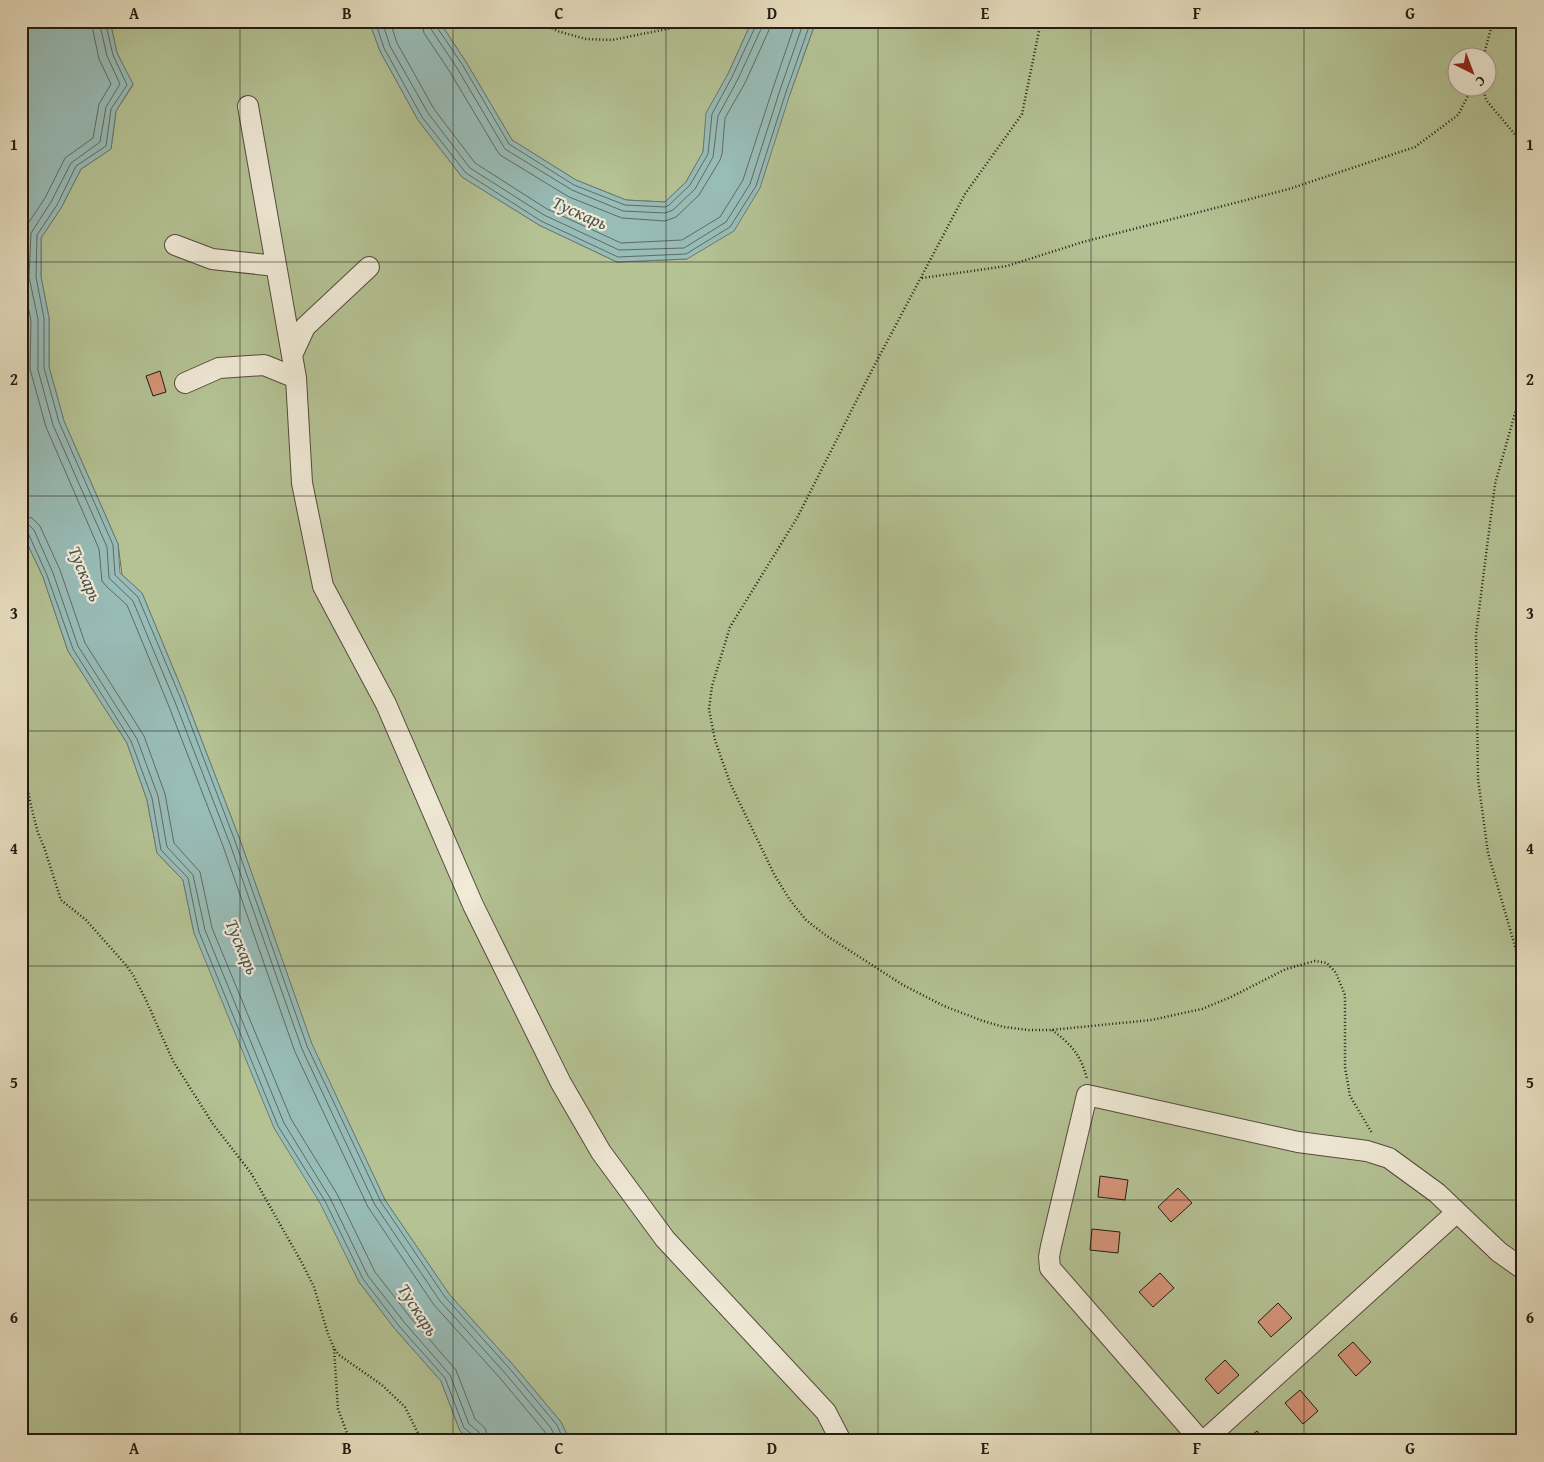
<svg xmlns="http://www.w3.org/2000/svg" width="1544" height="1462" font-family="'Gentium Book Plus',serif">
  <style>
    .green { fill: #b4c294; stroke: #6c6e53; fill-rule: evenodd }
    .water { fill: #98bcb7; stroke: #697b75 }
    .lines { fill: none; stroke-linecap: round; stroke-linejoin: round }
    .shore { stroke: #5e6b64; stroke-width: 1 }
    .building { fill: #d39377; stroke: #231a12 }
    .minor-casing { stroke: #544b3e; stroke-width: 22 }
    .path { stroke: #231a12; stroke-width: 2.5; stroke-dasharray: 1 2.5; stroke-linecap: butt }
    .minor { stroke: #f0ead7; stroke-width: 20 }
    .grid { fill: none; stroke: #231a12; stroke-width: 1; stroke-opacity: 0.55 }
    .labels { text-anchor: middle; stroke-width: 4.5; stroke-linejoin: round; paint-order: stroke }
    .water-label { font-size: 18px; font-style: italic; fill: #4c534c; stroke: #f0ead7 }
    .neatline { fill: none; stroke: #231a12; stroke-width: 2 }
    .grid-label { font-size: 16px; text-anchor: middle; font-weight: bold; fill: #231a12 }
  </style>
  <rect width="100%" height="100%" fill="#e8dfc1"/>
  <filter id="stains"><feTurbulence type="fractalNoise" baseFrequency=".004" numOctaves="4"/><feColorMatrix values="0 0 0 0 .2 0 0 0 0 .09 0 0 0 0 .02 0 0 0 .5 -.17"/></filter>
  <radialGradient id="worn" r=".72"><stop offset=".6" stop-color="#630" stop-opacity="0"/><stop offset="1" stop-color="#630" stop-opacity=".3"/></radialGradient>
  <path class="green" d="M110 21H369L380 51 418 120 462 177 539 225 617 262 687 259 790 94 816 21H1523V1441H570L561 1422 514 1366 449 1294 385 1200 312 1045 240 840 185 697 142 593 122 575 118 544 64 421 49 367V318L41 277V238L61 208 81 169 111 149 116 111 133 85 117 53ZM1456 58H1486V88H1456Z
    M439 21H752L728 74 707 113 703 152 686 182 665 202 626 200 576 180 512 140 466 62Z
    M21 530 43 577 68 651 127 743 147 800 157 853 183 880 194 933 359 1282 395 1329 441 1381 460 1431 473 1441H21Z"/>
  <path class="water" d="M21 21H110L117 53 133 84 116 111 111 149 81 169 61 208 41 238V277L49 318V367L64 421 118 544 120 573 142 593 185 697 240 840 312 1044 385 1200 449 1294 514 1366 561 1422 570 1441H473L460 1431 441 1381 395 1329 359 1282 320 1203 274 1128 194 933 183 880 157 853 147 800 127 743 68 651 43 577 21 530Z
    M369 21H439L466 62 512 140 576 180 626 200 665 202 686 182 703 152 706 113 728 74 752 21H816L790 94 760 188 734 231 687 259 617 262 539 225 462 177 418 120 380 51Z"/>
  <g class="lines">
    <path class="shore" d="M91 21 99 59 111 84 99 104 93 138 65 158 45 198 25 228 23 235 22 278 31 320 30 369 46 427 99 549 102 581 107 587 127 605 168 704 223 846 295 1052 368 1207 434 1305 500 1378 545 1432 549 1441
      M99 21 107 56 120 84 106 107 100 142 71 163 51 202 31 233 29 277 38 319V370L53 425 107 547 109 578 133 601 175 702 230 844 302 1049 375 1205 440 1301 505 1373 551 1428 557 1441
      M105 21 113 55 127 85 111 109 106 146 76 166 57 205 37 235 36 277 44 318V368L59 422 113 545 115 575 138 597 181 699 235 841 307 1046 381 1202 445 1297 510 1369 557 1425 564 1441
      M375 21 384 48 422 117 466 173 541 221 618 257 686 254 730 227 756 186 786 92 811 21
      M382 21 390 46 428 113 470 168 544 215 619 250 684 248 726 222 750 184 780 90 804 21
      M390 21 397 43 434 109 475 163 547 209 621 243 682 240 720 217 743 180 773 88 796 21
      M422 21 424 33 450 72 496 149 500 155 569 197 622 218 665 221 676 217 699 195 720 160 722 154 725 118 745 83 769 30 770 21
      M429 21 431 29 457 68 505 149 572 190 623 211 665 213 673 210 695 189 713 157 718 116 738 79 762 27V21
      M435 21 436 26 462 64 509 144 574 185 625 205 665 207 669 205 690 185 708 154 712 114 732 77 756 25V21
      M21 516 32 518 40 526 60 570 85 643 144 736 165 794 174 843 200 872 212 928 291 1119 337 1194 375 1272 410 1317 456 1370 475 1419 485 1428 489 1441
      M21 523 29 525 34 530 53 573 78 646 137 739 158 796 167 847 193 875 205 930 284 1123 330 1198 368 1276 404 1322 450 1375 469 1424 479 1432 481 1441
      M21 529 25 530 28 533 47 575 73 649 131 741 152 798 161 850 188 878 199 932 278 1126 325 1201 363 1279 399 1326 445 1378 464 1428 474 1436 475 1441"/>
  </g>
  <path class="building" d="M160 371 166 392 153 396 146 376Z
    M1100 1176 1128 1180 1125 1200 1098 1197Z
    M1178 1188 1192 1203 1171 1222 1158 1207Z
    M1092 1229 1120 1232 1118 1253 1090 1250Z
    M1160 1273 1174 1288 1153 1307 1139 1292Z
    M1278 1303 1292 1318 1271 1337 1258 1322Z
    M1353 1342 1371 1362 1356 1376 1338 1355Z
    M1225 1360 1239 1375 1218 1394 1205 1379Z
    M1300 1390 1318 1411 1303 1424 1285 1403Z
    M1257 1431 1265 1441H1245Z"/>
  <g class="lines">
    <defs>
      <path id="minor" d="M248 106 296 378 302 483 323 586 386 704 473 905 561 1083 601 1152 665 1239 826 1412 841 1441
        M175 245 212 259 276 266
        M292 355 305 327 369 267
        M185 383 219 368 264 365 296 378
        M1201 1441 1050 1268 1049 1257 1051 1246 1087 1095 1298 1142 1367 1151 1389 1158 1437 1193 1499 1252 1523 1269
        M1204 1441 1457 1212"/>
    </defs>
    <use href="#minor" class="minor-casing"/>
    <path class="path" d="M540 21 557 31 586 39 612 40 677 27 687 21
      M1041 21 1022 114 965 194 871 372 797 518 730 627 712 686 709 709 715 740 730 783 775 876 790 900 806 920 824 934 903 985 944 1006 983 1021 1004 1027 1029 1030H1051L1151 1020 1202 1009 1231 997 1286 969 1315 961 1327 963 1336 973 1345 995V1067L1350 1096 1372 1133
      M1483 58 1493 21
      M1483 88 1486 100 1523 144
      M922 278 1007 266 1083 242 1289 189 1415 147 1458 115 1472 88
      M1523 385 1495 484 1476 634 1478 779 1488 853 1523 974
      M21 759 32 810 38 833 44 847 61 900 86 920 126 965 133 975 146 1000 173 1061 213 1124 251 1173 302 1263 314 1287 328 1334 334 1348 339 1355 382 1385 405 1407 422 1441
      M1052 1030C1071 1044 1081 1055 1087 1079
      M334 1349 338 1409 350 1441"/>
    <use href="#minor" class="minor"/>
  </g>
  <path class="grid" d="M240 21V1441M453 21V1441M666 21V1441M878 21V1441M1091 21V1441M1304 21V1441M21 262H1523M21 496H1523M21 731H1523M21 966H1523M21 1200H1523"/>
  <g class="labels">
    <g class="water-label">
      <text transform="translate(580 213) rotate(24)" y="6">Тускарь</text>
      <text transform="translate(85 574) rotate(67)" y="6">Тускарь</text>
      <text transform="translate(242 947) rotate(67)" y="6">Тускарь</text>
      <text transform="translate(418 1310) rotate(57)" y="6">Тускарь</text>
    </g>
  </g>
  <rect width="1544" height="1462" fill="none" stroke="#e8dfc1" stroke-width="55"/>
  <g transform="translate(1472 72) rotate(138)"><circle r="24" fill="#f0ead7" stroke="#9e9788"/>
  <path d="M0-4L9 19L0 12L-9 19Z" fill="#8f2418"/>
  <text y="-8" font-size="14" font-weight="bold" text-anchor="middle" fill="#231a12">С</text>
  </g>
  <rect x="28" y="28" width="1488" height="1406" class="neatline"/>
  <g class="grid-label">
    <text x="134" y="19">A</text>
    <text x="347" y="19">B</text>
    <text x="559" y="19">C</text>
    <text x="772" y="19">D</text>
    <text x="985" y="19">E</text>
    <text x="1197" y="19">F</text>
    <text x="1410" y="19">G</text>
    <text x="14" y="150">1</text>
    <text x="1530" y="150">1</text>
    <text x="14" y="385">2</text>
    <text x="1530" y="385">2</text>
    <text x="14" y="619">3</text>
    <text x="1530" y="619">3</text>
    <text x="14" y="854">4</text>
    <text x="1530" y="854">4</text>
    <text x="14" y="1088">5</text>
    <text x="1530" y="1088">5</text>
    <text x="14" y="1323">6</text>
    <text x="1530" y="1323">6</text>
    <text x="134" y="1454">A</text>
    <text x="347" y="1454">B</text>
    <text x="559" y="1454">C</text>
    <text x="772" y="1454">D</text>
    <text x="985" y="1454">E</text>
    <text x="1197" y="1454">F</text>
    <text x="1410" y="1454">G</text>
  </g>
  <rect width="100%" height="100%" filter="url(#stains)"/>
  <rect width="100%" height="100%" fill="url(#worn)"/>
</svg>
